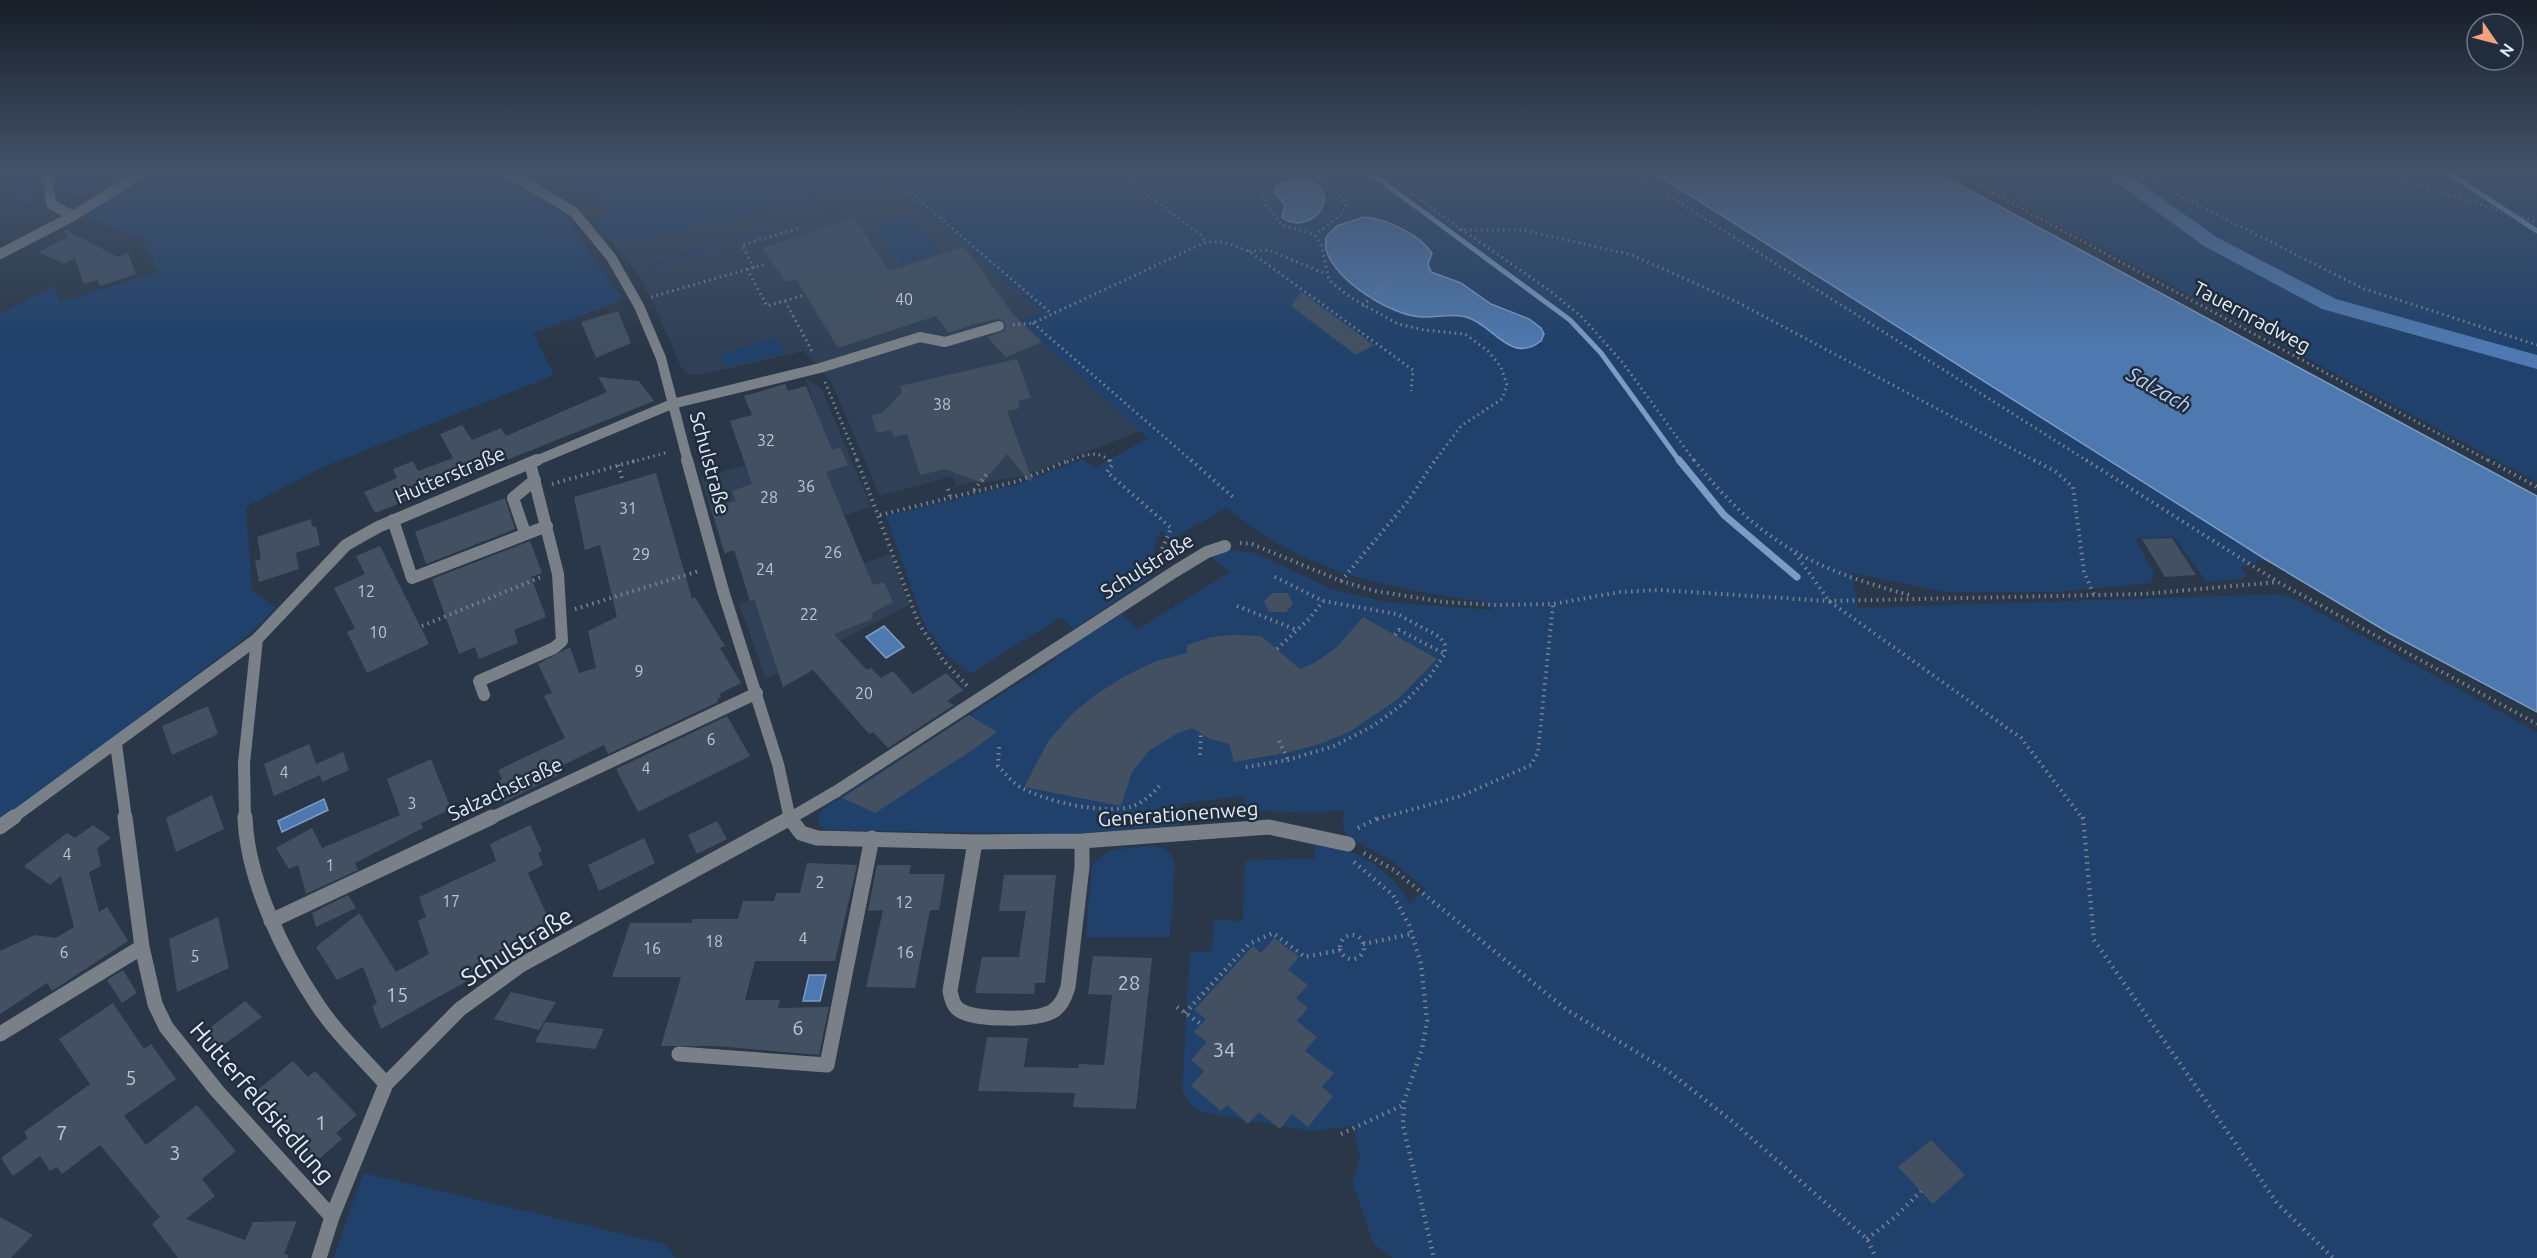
<svg xmlns="http://www.w3.org/2000/svg" width="2537" height="1258" font-family="Ubuntu,sans-serif">
  <style>
    .built { fill: #304157 }
    .green { fill: #20416b }
    .water { fill: #4e79b0; stroke: #7b9cc5; stroke-width: 1.5 }
    .lines { fill: none; stroke-linecap: round; stroke-linejoin: round }
    .stream-far1 { stroke: #7b9cc5; stroke-width: 5 }
    .stream { stroke: #7b9cc5; stroke-width: 7 }
    .canal { fill: #4e79b0; fill-rule: evenodd }
    .building { fill: #425062 }
    .path-far2 { stroke: #788392; stroke-width: 3; stroke-dasharray: 1.5 4; stroke-linecap: butt }
    .path-far1 { stroke: #788392; stroke-width: 4; stroke-dasharray: 1.5 4.5; stroke-linecap: butt }
    .path { stroke: #788392; stroke-width: 4.5; stroke-dasharray: 1.5 5; stroke-linecap: butt }
    .lane-far1 { stroke: #798088; stroke-width: 12 }
    .lane { stroke: #798088; stroke-width: 15 }
    .street-far2 { stroke: #798088; stroke-width: 10 }
    .street-far1 { stroke: #798088; stroke-width: 12 }
    .street { stroke: #798088; stroke-width: 15 }
    .labels { text-anchor: middle; stroke-width: 5; stroke-linejoin: round; paint-order: stroke }
    .number-label { font-size: 16px; fill: #bcc5d2 }
    .street-label { font-size: 20px; fill: #e4ecf7; stroke: #212d3d }
    .near-number-label { font-size: 20px; fill: #bcc5d2 }
    .water-label { font-size: 21px; font-style: italic; fill: #bad2f1; stroke: #212d3d }
    .near-street-label { font-size: 24px; fill: #e4ecf7; stroke: #212d3d }
  </style>
  <rect width="100%" height="100%" fill="#2a3748"/>
  <path class="built" d="M889 184 1043 312 1021 322 1141 431 1023 476 982 483 977 481 956 487 953 476 880 496 832 383 804 351 698 375 689 374 681 367 653 302 637 273 608 237 646 239 808 199 875 189Z
    M805 378 821 388 871 507 724 554 701 478 827 441Z
    M891 554 909 605 766 679 739 604Z"/>
  <path class="green" d="M0 172H36V203L26 205 16 199 12 180 0 178Z
    M60 172H132C109 187 90 199 63 197Z
    M152 172H495L548 203 562 213 623 300 533 333 554 375 321 468 246 507 252 591 276 608 244 639 0 822V313L55 286 60 302 159 272 141 239 83 215Z
    M555 172H1653L2265 559 2242 567 2246 575 2242 579 2207 582 2174 537 2135 538 2154 573 2151 583 2058 592H1944L1852 573 1858 608 2279 594 2299 601 2537 732V1258H1393L1374 1244 1352 1182 1360 1157 1353 1126 1312 1131 1201 1112 1192 1105 1182 1091 1190 952H1212L1214 920 1243 921 1245 861 1315 858 1314 845C1326 847 1340 848 1351 852 1374 861 1400 882 1410 904L1425 889 1392 861 1348 837 1342 823 1345 810 1309 813 1247 810 1243 796 1182 804 1181 825 1073 834 827 830 820 826 818 817 821 810 1047 665 1079 640 1122 614 1138 629 1230 572 1211 557 1231 550 1256 553 1331 589 1386 602 1494 610 1485 602C1384 587 1309 575 1227 508L1171 539 1161 530C1150 551 1158 558 1150 578L1074 629 1061 617 970 674 947 655 925 626 886 516 1018 484 1082 459 1094 468 1148 438 1020 321 1043 312 889 184 875 189 808 199 646 239 608 237 594 220 610 213 582 188Z
    M1961 172H2537V482Z
    M840 208 842 211 651 267 649 264Z
    M912 213 939 252 900 264 874 225Z
    M776 337 786 353 725 367 720 355Z
    M1150 846C1165 847 1171 850 1175 865L1170 937H1086L1092 865 1110 850Z
    M363 1173 665 1244 676 1258H334Z"/>
  <path class="water" d="M1653 172H1936L2537 496V712L2389 633 2265 559Z
    M1299 178C1353 189 1308 240 1282 217L1285 205 1274 192 1276 186Z
    M1364 217C1387 219 1419 234 1432 253L1428 264 1431 272 1461 283 1491 304 1529 319 1541 328 1544 334 1541 341C1510 365 1493 324 1466 317 1450 313 1436 318 1421 317 1390 315 1336 281 1326 250 1325 247 1326 241 1326 237L1337 226Z
    M884 626 904 647 886 658 866 637Z
    M324 799 328 810 282 832 278 821Z
    M809 975H826L820 1001H803Z"/>
  <g class="lines">
    <path class="stream-far1" d="M1369 172 1570 320 1601 353 1680 462
      M2447 172 2537 231"/>
    <path class="stream" d="M1679 460 1724 515 1797 577"/>
    <path class="canal" d="M2102 172H2124L2218 238 2336 299 2537 355V369L2322 309 2204 246Z"/>
  </g>
  <path class="building" d="M855 218 889 271 964 247 1013 314 1042 342 1006 357 987 337 1004 331 1006 325 1003 320 998 319 975 324 949 333 936 316 838 348 796 279 785 282 763 248Z
    M64 229 118 257 128 253 136 274 100 286 97 280 84 284 75 258 64 264 39 252 67 237Z
    M1301 292 1374 345 1356 355 1291 306Z
    M618 311 631 343 596 358 581 322Z
    M1017 359 1031 398 1018 401 1020 408 1007 411 1032 480 1029 481 1007 454 982 483 945 469 920 475 907 434 894 437 891 430 877 433 871 415 882 413 902 392 900 386Z
    M598 377 639 381 654 401 375 513 364 492 397 478 393 469 413 461 418 471 453 458 440 434 462 425 472 440 501 428 506 436 607 392Z
    M785 384 788 391 806 386 832 450 840 447 848 465 826 472 873 585 884 582 893 602 873 612 872 619 834 634 867 670 871 668 881 678 893 671 913 694 946 673 963 690 947 701 954 705 888 748 873 732 869 734 813 670 783 687 754 599 750 601 734 550 725 553 711 508 736 501 732 491 752 484 730 421 752 415 744 396Z
    M656 473 692 599 695 597 725 646 720 648 741 683 719 694 721 697 717 699 718 702 608 754 604 745 557 768 560 774 504 802 495 783 502 779 498 770 565 738 544 696 552 693 538 664 570 647 579 673 596 668 588 631 617 617 600 545 585 550 574 497Z
    M505 498 515 529 426 564 415 532Z
    M311 519 312 527 316 526 320 545 296 553 299 569 259 582 255 561 261 559 257 537Z
    M2172 538 2196 575 2165 577 2142 539Z
    M530 541 542 573 531 577 546 617 514 630 518 643 479 659 475 647 459 654 432 579Z
    M380 546 429 644 367 673 347 632 355 628 334 588 365 574 356 556Z
    M1272 593H1288L1293 604 1286 612H1269L1264 601Z
    M1363 617 1437 659 1398 699 1351 731 1320 744 1285 753 1234 762 1229 744 1210 739 1192 728 1176 734 1149 751 1132 772 1121 806 1024 787 1049 740 1072 714 1095 695 1125 676 1156 661 1187 653V645L1211 637 1231 635 1261 636 1300 669 1314 663 1337 647Z
    M208 706 218 734 172 755 162 726Z
    M969 715 997 732 974 749 875 813 842 798Z
    M727 716 750 756 638 812 616 769Z
    M309 744 316 764 343 752 349 770 322 782 320 775 274 796 264 764Z
    M431 759 451 809 421 823 423 828 355 863 358 870 306 894 298 865 289 869 276 848 312 828 322 848 400 815 387 779Z
    M212 795 224 829 176 852 166 818Z
    M717 821 727 839 697 854 688 835Z
    M93 825 111 838 97 848 101 866 89 872 99 912 107 907 128 941 52 991 47 983 0 1014V951L35 935 56 938 74 927 61 876 50 885 24 866 67 833 75 838Z
    M530 825 542 851 538 853 543 865 528 873 553 928 459 979 467 981 381 1029 372 1006 377 1003 363 967 337 980 316 947 359 913 396 972 429 954 418 921 426 917 419 897 496 861 490 844Z
    M644 838 655 863 599 891 588 865Z
    M807 863 857 865 835 961H755L745 1000H780L778 1008 829 1007 819 1055 715 1046H661L681 977H612L630 923H692V919H738L743 901H774L776 893H800Z
    M877 865H911L909 874H945L939 910H930L915 988 866 987 883 910 868 911Z
    M1004 875H1056L1045 983H1035L1034 994 975 993 982 957H1019L1026 911H999Z
    M348 895 356 908 316 927 312 913Z
    M218 917 229 968 177 992 169 939Z
    M1274 938 1299 957 1288 970 1308 985 1296 998 1308 1008 1297 1021 1317 1037 1305 1051 1334 1073 1322 1087 1333 1096 1308 1127 1292 1114 1280 1129 1259 1112 1248 1124 1227 1105 1221 1111 1191 1086 1204 1071 1191 1060 1207 1042 1194 1032 1206 1019 1194 1010 1253 946 1261 953Z
    M1093 956 1152 958 1136 1109 1073 1107 1075 1093 978 1091 987 1037 1028 1038 1024 1067 1078 1068 1079 1064 1104 1065 1112 995 1088 994Z
    M123 970 137 993 122 1003 107 980Z
    M511 992 556 1002 539 1030 494 1019Z
    M245 1001 262 1017 216 1050 202 1034Z
    M113 1003 144 1049 151 1044 176 1079 124 1116 146 1145 197 1105 236 1151 202 1179 215 1196 186 1219 245 1240 253 1222 297 1221 284 1254 288 1255V1258H178L152 1224 160 1217 100 1145 62 1174 57 1167 50 1171 40 1156 13 1176 1 1158 28 1138 24 1132 90 1084 59 1039Z
    M545 1022 604 1029 595 1049 535 1042Z
    M293 1061 308 1077 315 1071 357 1115 336 1133 342 1139 312 1165 265 1112 270 1108 255 1092Z
    M1931 1140 1965 1175 1933 1204 1898 1167Z
    M0 1217 33 1235 11 1258H0Z"/>
  <g class="lines">
    <path class="path-far2" d="M1116 172 1201 235 1206 242
      M1283 172 1261 190 1267 206 1282 225 1315 235 1321 244 1329 280 1350 297 1398 324 1424 330 1465 334 1488 351 1501 367 1507 385 1502 399 1461 426 1434 462
      M1310 172 1332 185 1346 204 1342 214 1315 235
      M1380 172 1550 291 1583 318 1623 363 1695 462
      M1631 172 2089 462
      M1954 172 2491 462
      M2133 172 2362 288 2537 345
      M2375 172 2537 222
      M902 185 1052 314
      M1459 230H1523L1632 255 1737 302 2037 462
      M1249 251 1269 250 1326 274
      M754 268 742 245 800 228
      M747 269 767 306 805 295
      M651 297 766 264
      M785 301 813 353
      M1363 306 1389 278
      M1033 323 1193 462
      M1013 325 1033 323 1206 242H1224L1249 251 1413 370 1411 391
      M825 382 858 462
      M632 462 669 452
      M1067 462C1081 456 1099 448 1110 462"/>
    <path class="path-far1" d="M857 460 919 624 943 660 969 688
      M1110 460 1112 465 1107 472 1171 528 1160 554 1164 561
      M1191 460 1235 499
      M1694 460C1760 543 1812 569 1913 596
      M2034 460 2056 472 2073 487 2084 572 2094 595
      M2086 460 2278 582 2537 724
      M2488 460 2537 487
      M618 465 623 482
      M552 484 638 460
      M948 489 950 496
      M974 490 987 474
      M880 515 1018 481 1070 460
      M1240 543 1252 544 1341 581 1375 591 1444 602 1496 605 1553 604 1620 592 1660 590 1829 601 2143 594 2278 582
      M1795 553 1829 601 2021 738 2083 819
      M1341 581 1408 501 1435 460
      M1237 606 1297 630
      M575 609 699 571
      M422 626 541 577
      M1395 635 1399 630 1445 654
      M1277 649 1310 618 1323 601
      M1279 741 1288 760
      M999 747 998 766C1006 774 1012 783 1022 788 1047 802 1105 815 1133 806 1145 802 1154 792 1162 783
      M1200 755 1201 733
      M1246 767 1288 760 1334 746 1373 726 1403 704 1430 676 1445 654V645L1440 637 1397 614 1323 601 1271 575
      M1377 819 1461 796 1531 765 1538 752 1553 604"/>
    <path class="path" d="M2083 817 2094 940 2277 1203 2333 1258
      M1358 828 1380 817
      M1364 853 1394 870 1567 1010 1668 1071 1733 1122 1867 1239 1876 1258
      M1354 862 1393 895 1409 925 1421 964 1427 1021 1422 1049 1404 1101 1403 1125 1434 1258
      M1340 947a12 12 0 1 1 24 0a12 12 0 1 1-24 0Z
      M1363 944 1411 934
      M1177 1007 1201 1024
      M1185 1013 1249 944 1273 933 1305 957 1340 950
      M1341 1134 1401 1106
      M1867 1239 1894 1218 1921 1191"/>
    <path class="lane-far1" d="M393 520 412 578 547 526
      M523 527 513 498 535 480
      M484 695 479 681 554 648 562 641 558 574 530 463"/>
    <path class="lane" d="M679 1054 827 1065 872 838"/>
    <path class="street-far2" d="M47 172 51 204 73 216
      M508 172 574 212 611 257 639 306 661 358 688 462
      M0 254 73 216 144 172
      M533 462 672 404 820 368 920 337 945 342 999 326"/>
    <path class="street-far1" d="M687 460 724 594 778 764 790 819
      M116 744 126 819
      M11 819 257 639 346 545 378 527 537 460
      M245 819 244 763 257 639
      M489 819 757 693
      M789 819 837 791 1174 572 1207 552 1225 546"/>
    <path class="street" d="M125 817 142 947 155 1004 166 1027 217 1091 332 1217
      M245 817C247 879 283 953 317 1004 336 1033 363 1058 386 1084
      M789 817 801 833 817 838 975 842 1082 841 1269 827 1348 844
      M0 827 14 817
      M975 842 950 991C952 999 953 1007 961 1011 978 1020 1037 1021 1053 1011 1062 1005 1065 996 1068 987L1082 867V841
      M271 921 492 817
      M0 1034 142 947
      M319 1258 332 1217 386 1084 460 1009 521 965 792 817"/>
  </g>
  <linearGradient id="sky" x2="0" y2="1"><stop stop-color="#171e28"/><stop offset="0.49" stop-color="#44536a"/><stop offset="1" stop-color="#44536a" stop-opacity="0"/></linearGradient>
  <rect width="2537" height="348" fill="url(#sky)"/>
  <g class="labels">
    <g class="number-label">
      <text x="904" y="305">40</text>
      <text x="942" y="410">38</text>
      <text x="766" y="446">32</text>
      <text x="806" y="492">36</text>
      <text x="769" y="503">28</text>
      <text x="628" y="514">31</text>
      <text x="833" y="558">26</text>
      <text x="641" y="560">29</text>
      <text x="765" y="575">24</text>
      <text x="366" y="597">12</text>
      <text x="809" y="620">22</text>
      <text x="378" y="638">10</text>
      <text x="639" y="677">9</text>
      <text x="864" y="699">20</text>
      <text x="711" y="745">6</text>
      <text x="646" y="774">4</text>
      <text x="284" y="778">4</text>
      <text x="412" y="809">3</text>
      <text x="67" y="860">4</text>
      <text x="330" y="871">1</text>
      <text x="820" y="888">2</text>
      <text x="451" y="907">17</text>
      <text x="904" y="908">12</text>
      <text x="803" y="944">4</text>
      <text x="714" y="947">18</text>
      <text x="652" y="954">16</text>
      <text x="64" y="958">6</text>
      <text x="905" y="958">16</text>
      <text x="195" y="962">5</text>
    </g>
    <g class="street-label">
      <text transform="translate(2252 317) rotate(28)" y="7">Tauernradweg</text>
      <text transform="translate(710 463) rotate(75)" y="7">Schulstraße</text>
      <text transform="translate(450 475) rotate(-23)" y="7">Hutterstraße</text>
      <text transform="translate(1147 566) rotate(-32)" y="7">Schulstraße</text>
      <text transform="translate(505 789) rotate(-25)" y="7">Salzachstraße</text>
      <text transform="translate(1178 814) rotate(-4)" y="7">Generationenweg</text>
    </g>
    <g class="near-number-label">
      <text x="1129" y="990">28</text>
      <text x="397" y="1002">15</text>
      <text x="798" y="1035">6</text>
      <text x="1224" y="1057">34</text>
      <text x="131" y="1085">5</text>
      <text x="321" y="1130">1</text>
      <text x="62" y="1140">7</text>
      <text x="175" y="1160">3</text>
    </g>
    <g class="water-label">
      <text transform="translate(2159 390) rotate(30)" y="7">Salzach</text>
    </g>
    <g class="near-street-label">
      <text transform="translate(517 947) rotate(-32)" y="8">Schulstraße</text>
      <text transform="translate(262 1103) rotate(49)" y="8">Hutterfeldsiedlung</text>
    </g>
  </g>
  <g transform="translate(2495 42) rotate(125)"><circle r="28" fill="#212d3d" stroke="#6f7987" stroke-width="1.5"/>
  <path d="M0-4.5L10 22L0 15L-10 22Z" fill="#f1a17d"/>
  <text y="-9" font-size="16" font-weight="bold" text-anchor="middle" fill="#e4ecf7">N</text>
  </g>
</svg>
